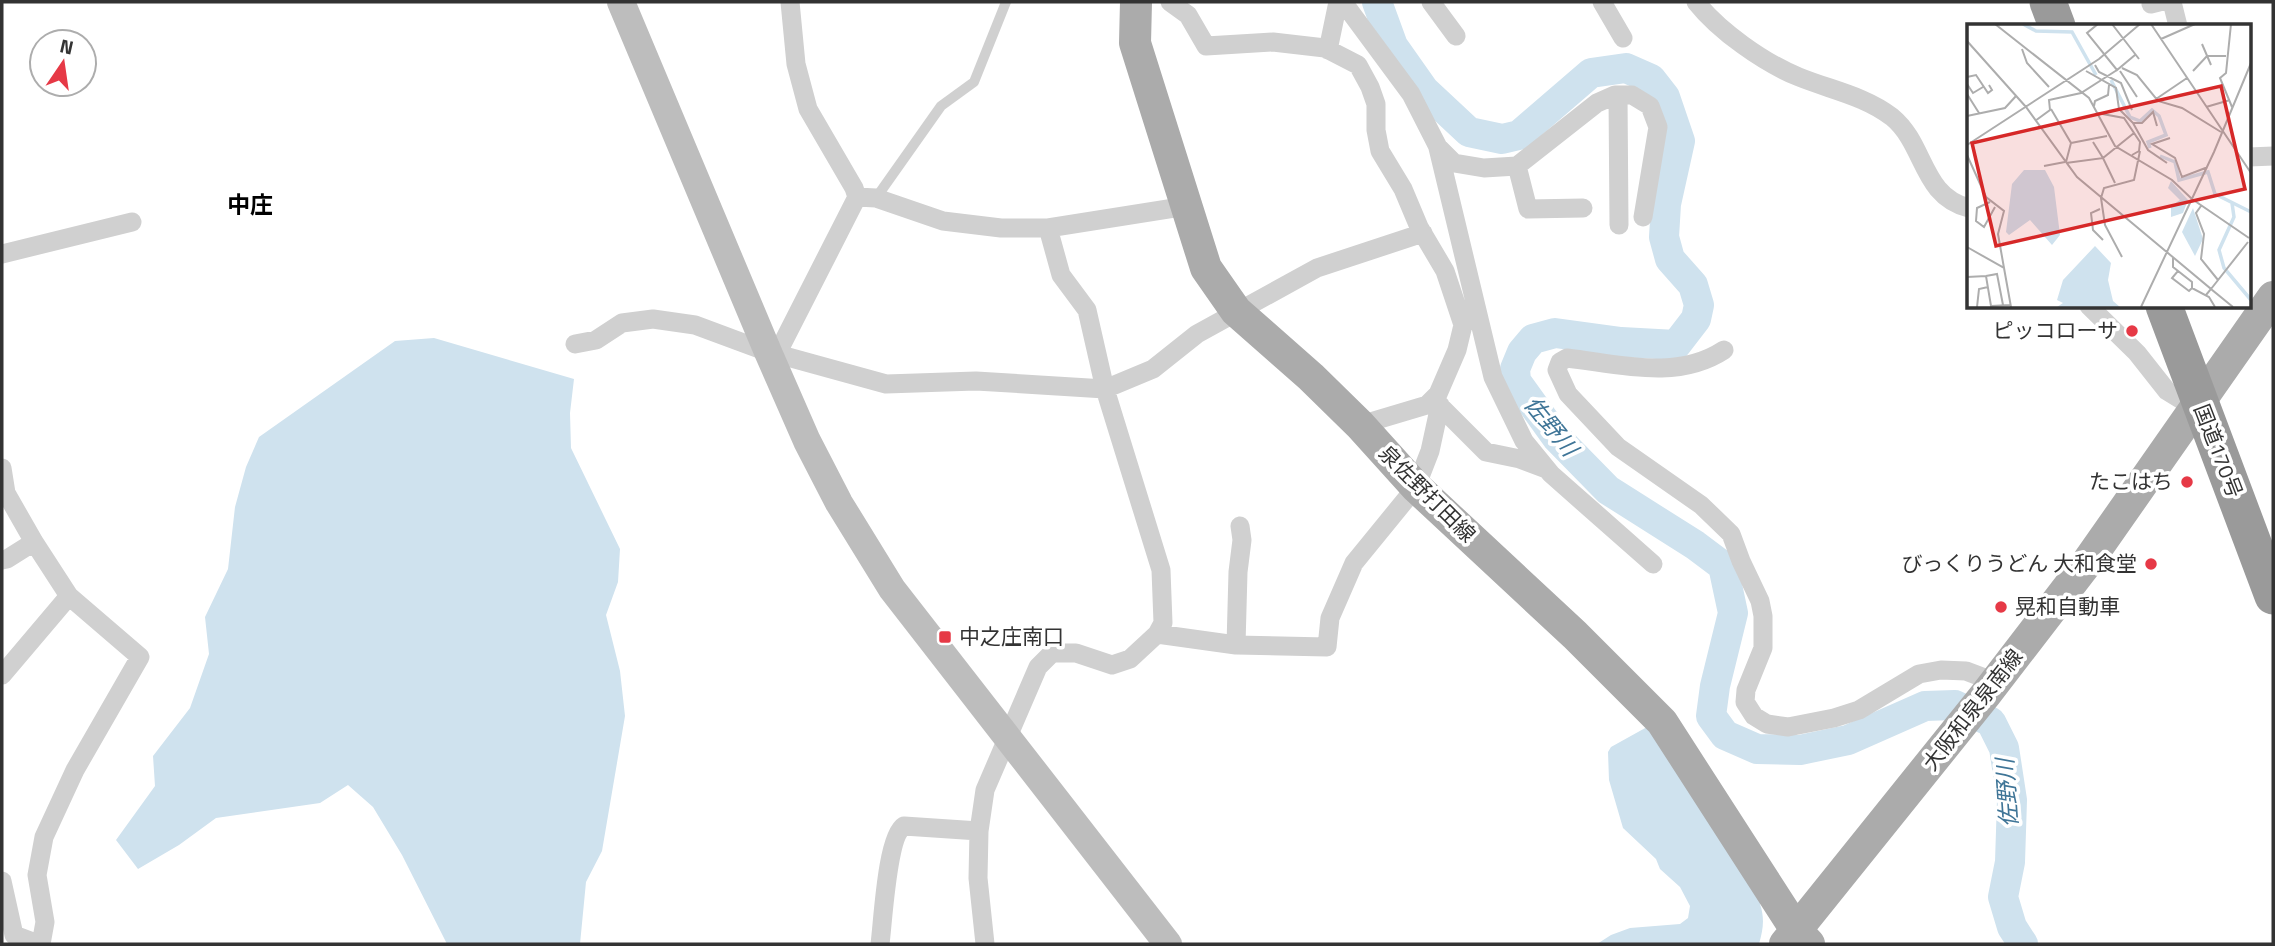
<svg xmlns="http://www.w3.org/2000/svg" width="2275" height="946" font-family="'Titillium Web','Noto Sans JP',sans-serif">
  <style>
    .water { fill: #cfe2ee }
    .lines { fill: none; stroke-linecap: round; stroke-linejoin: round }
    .river { stroke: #cfe2ee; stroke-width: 30 }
    .lane { stroke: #d0d0d0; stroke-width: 10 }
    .street { stroke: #d0d0d0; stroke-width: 19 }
    .secondary { stroke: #bdbdbd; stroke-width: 28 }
    .primary { stroke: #ababab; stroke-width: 32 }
    .highway { stroke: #9a9a9a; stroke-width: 37 }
    .poi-dot { fill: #e63946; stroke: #fff; stroke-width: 2.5 }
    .labels { text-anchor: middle; stroke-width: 7; stroke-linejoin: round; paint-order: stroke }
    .poi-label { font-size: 21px; fill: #333; stroke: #fff; text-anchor: end }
    .street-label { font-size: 21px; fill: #333; stroke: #fff }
    .neighbourhood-label { font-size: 23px; font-weight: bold; fill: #000; stroke: #fff }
    .water-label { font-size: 23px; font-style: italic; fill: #3f7597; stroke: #fff }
    .inset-river { fill: none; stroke: #cfe2ee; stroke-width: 3.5 }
    .inset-road { fill: none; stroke: #adadad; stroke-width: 2 }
    .view { fill: #d62828; fill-opacity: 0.15; stroke: #d62828; stroke-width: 3.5 }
    .inset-edge { fill: none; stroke: #333; stroke-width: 3.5 }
  </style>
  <rect width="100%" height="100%" fill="#fff"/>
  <path class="water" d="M434 338 574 379 570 413 571 448 620 549 618 582 606 615 620 671 625 716 602 851 586 882 580 944H447L402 855 373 807 348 785 320 803 216 818 179 845 138 869 116 840 155 786 153 756 190 708 209 654 205 617 228 569 235 507 246 467 259 437 395 341Z
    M1647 727 1764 899 1760 904C1765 919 1763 930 1759 944H1597L1611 935 1630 928 1680 924 1688 918 1690 906 1680 887 1660 869 1656 859 1623 828 1609 780 1608 752 1611 747Z"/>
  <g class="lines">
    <path class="river" d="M1377 2 1393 46 1424 90 1469 132 1502 139 1519 135 1591 73 1626 68 1651 79 1665 97 1680 141 1666 204 1664 237 1670 259 1693 285 1699 305 1696 319 1676 345 1621 342 1555 333 1533 339 1522 352 1515 369 1516 381 1557 438 1608 490 1695 545 1723 566 1733 613 1715 686 1711 716 1725 735 1757 749 1800 750 1848 740 1925 706 1955 705 1991 722 2004 748 2012 800 2010 862 2003 897 2012 927 2023 944"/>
    <path class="lane" d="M876 198 941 106 974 82 1006 2"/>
    <path class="street" d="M1170 2 1188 15 1206 46 1273 42 1325 48 1358 65 1370 87 1376 104V130L1380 151 1403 189 1419 227 1445 271 1463 325 1457 350 1438 394 1427 405 1360 425
      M1343 2 1411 94 1438 147 1454 163 1484 168 1517 166 1597 103 1615 95H1632L1650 106 1658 127 1643 217
      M1431 2 1456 36
      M1602 2 1623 38
      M1696 2C1719 31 1764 63 1799 77 1831 90 1865 96 1892 117 1926 145 1921 196 1969 208
      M2172 2 2178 26
      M2151 4 2159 2
      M1328 50 1338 2
      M1618 95 1619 225
      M1438 148 1493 377 1524 441 1551 474 1653 564
      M2249 157 2273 156
      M1517 166 1528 209 1583 208
      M857 197 876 198 943 221 1001 228H1048L1187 206
      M1048 228 1061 275 1087 310 1105 389 1153 369 1197 334 1317 268 1423 233
      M2 254 132 222
      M2089 306 2137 353 2167 391 2180 399 2200 404
      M575 344 596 340 622 323 653 319 695 325 768 352
      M1724 350C1677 381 1619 364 1567 358L1560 362 1557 370 1568 394 1618 447 1701 505 1731 534 1741 561 1760 601 1763 616V648L1746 690 1745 702 1754 716 1767 724 1788 727 1834 718 1859 710 1919 674 1941 670 1966 671 1995 682
      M777 354 857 197 854 188 808 109 796 64 790 2
      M770 357 777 354 886 384 976 381 1105 389 1161 570 1163 623 1157 634
      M1434 400 1486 452 1520 459 1544 468
      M2 468 6 493 34 542 69 596 140 657 75 770 44 837 37 875 45 922 41 944
      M2 560 7 559 34 542
      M1236 645 1238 572 1242 540 1240 526
      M2 675 69 596
      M2 881 14 935 38 944
      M880 944C883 922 887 836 904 826L979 831
      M985 944 978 878 979 831 985 790 1038 667 1052 653H1076L1112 665 1130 659 1157 634 1236 645 1327 647 1330 618 1354 563 1416 487 1430 451 1440 405"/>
    <path class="secondary" d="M621 2 768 352 807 441 839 503 892 589 1168 944"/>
    <path class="primary" d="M1136 2 1135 43 1206 268 1236 311 1311 377 1360 425 1416 487 1575 635 1662 722 1796 930 1809 944
      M1785 944 1986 694 2086 564 2273 297"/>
    <path class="highway" d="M2048 2 2057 26
      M2164 306 2273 596"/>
  </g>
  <g class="poi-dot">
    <circle cx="2132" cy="331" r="7"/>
    <circle cx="2187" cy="482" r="7"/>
    <circle cx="2151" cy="564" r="7"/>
    <circle cx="2001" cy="607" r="7"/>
    <rect x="938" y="630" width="14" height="14" rx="3.5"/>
  </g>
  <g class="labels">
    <g class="poi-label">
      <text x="2118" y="338">ピッコローサ</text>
      <text x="2173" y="489">たこはち</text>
      <text x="2137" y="571">びっくりうどん 大和食堂</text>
      <text x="2015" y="614" text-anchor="start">晃和自動車</text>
      <text x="959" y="644" text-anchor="start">中之庄南口</text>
    </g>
    <g class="street-label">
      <text transform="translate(2218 451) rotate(69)" y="7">国道170号</text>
      <text transform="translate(1427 494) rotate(45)" y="7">泉佐野打田線</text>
      <text transform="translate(1973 710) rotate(-52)" y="7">大阪和泉泉南線</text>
    </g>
    <g class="neighbourhood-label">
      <text x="250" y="213">中庄</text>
    </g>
    <g class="water-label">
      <text transform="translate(1551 426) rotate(51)" y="8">佐野川</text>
      <text transform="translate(2007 793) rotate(-94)" y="8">佐野川</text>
    </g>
  </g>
  <g transform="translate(1967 24)">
    <rect width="284" height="284" fill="#fff"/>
    <path d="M57 146H78L87 163 93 211 85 221 63 196 42 211 39 208 45 160ZM204 157 221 176 216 189 204 193V182L213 176 201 164ZM226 184 236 215 228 232 215 208ZM128 222 144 239 141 256 146 277 153 283H90L96 279 90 276 96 256Z" fill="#cfe2ee"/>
    <path class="inset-river" d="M56 0 69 7 105 8 129 51M144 56 163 93 173 97 185 86 192 92 199 111 181 118 183 124M193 132 208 138 212 156 241 148 248 170 284 188M265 179 267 193 252 226 257 244 284 276"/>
    <path class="inset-road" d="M28 0 122 74 148 122 205 156 225 175 282 214M64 0H93M131 0 120 9 150 46 168 31M145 0 172 35M184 0 284 149M264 0 259 49 253 54 265 83M194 15 228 0M0 17 59 83 110 153 244 265 239 271M235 20 244 41M55 25 60 39 82 63M128 41 132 48 154 59 165 86M155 44 170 51 191 77 215 84 254 108M119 47 149 64 152 85 166 99H175L186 88 190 102M153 47 170 73M226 47 240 32H259M0 53 9 51 21 69 25 66 22 61M0 60 6 69 16 63M0 70 12 89M189 75 220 54M127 82 128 77 141 71 142 61M239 83 263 76M84 85 104 119 99 138M130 89 157 94 173 118 172 127 165 131M0 92 38 84 49 72M68 97 83 86 82 76 114 69 150 46M166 99 181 126 200 139M203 114 185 120 208 134 215 153 241 143M126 118 136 134 167 109M104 119 140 112M0 121 132 35 173 0M0 131 19 173 37 187 31 210 37 244M99 139 136 134 148 159M77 142 98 138M23 178 10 184 9 197 17 203 28 183M234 182 229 189 237 210 234 235 251 256M133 185 124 189 126 206 136 216M0 223 37 244 44 283M155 233 138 201 134 174 137 164 167 156 173 127M206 234V243L225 258V264M211 247 205 254 222 267 225 264 242 273 248 283M19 252 30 250 36 281M0 253 19 252 24 282 43 281M10 283 12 265 21 263M174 283 247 128 284 39M266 283 244 265 281 218"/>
    <path class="view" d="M254 62 278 165 29 222 5 119Z"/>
    <rect width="284" height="284" class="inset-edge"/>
  </g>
  <rect width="2275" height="946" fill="none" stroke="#333333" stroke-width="7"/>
  <g transform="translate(63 63) rotate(13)"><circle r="33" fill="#ffffff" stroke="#adadad" stroke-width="2"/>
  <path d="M0-5L12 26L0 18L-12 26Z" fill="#e63946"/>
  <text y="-10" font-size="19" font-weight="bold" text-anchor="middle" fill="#333333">N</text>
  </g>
</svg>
